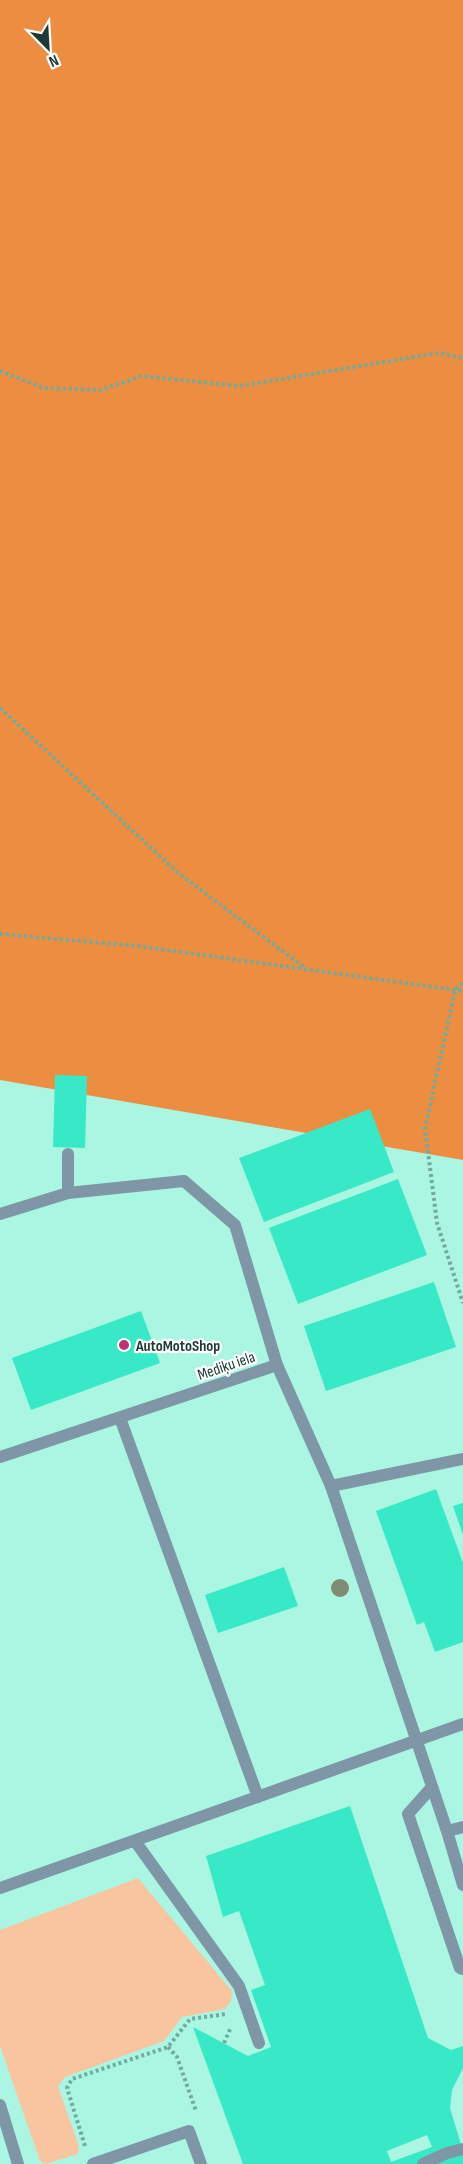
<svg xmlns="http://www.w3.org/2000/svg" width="463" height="2164" font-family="'Sofia Sans Condensed',sans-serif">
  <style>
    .green { fill: #f9c5a1 }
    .forest { fill: #ec8d41 }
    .building { fill: #37e9c7; fill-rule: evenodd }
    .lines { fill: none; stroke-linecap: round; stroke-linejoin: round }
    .path { stroke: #71ab9c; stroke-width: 4; stroke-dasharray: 3 3; stroke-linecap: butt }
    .lane { stroke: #7e96a6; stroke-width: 12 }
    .street { stroke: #7e96a6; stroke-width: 12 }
    .tree { fill: #7f8c72 }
    .poi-dot { fill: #bc3575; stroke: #fff; stroke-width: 2 }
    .labels { text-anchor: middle; stroke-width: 4.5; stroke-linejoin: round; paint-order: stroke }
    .poi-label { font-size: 16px; font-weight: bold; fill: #1b3a33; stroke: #fff; text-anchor: start }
    .street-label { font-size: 16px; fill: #1b3a33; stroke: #fff }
  </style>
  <rect width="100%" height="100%" fill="#aaf6e2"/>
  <path class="green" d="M138 1878 232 1991 231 2001 225 2009 182 2017 164 2041 65 2077 58 2086 79 2147 78 2154 45 2164 40 2161 0 2046V1930Z"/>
  <path class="forest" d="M0 0H463V1160L0 1080Z"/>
  <path class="building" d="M55 1075 87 1076 85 1148 53 1147Z
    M370 1109 394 1172 264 1222 239 1158Z
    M398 1179 427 1255 298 1304 269 1228Z
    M434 1282 456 1347 326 1391 304 1326Z
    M141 1311 160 1363 31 1410 12 1358Z
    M436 1489 463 1563V1642L435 1652 424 1622 417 1625 376 1511Z
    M463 1503V1535L453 1506Z
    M284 1567 298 1606 218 1633 205 1595Z
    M350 1806 428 2038 451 2050 463 2046V2068L452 2090 450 2108 463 2151V2164H243L193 2027 248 2056 271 2047 251 1990 265 1985 239 1911 223 1917 206 1856ZM427 2135 432 2147 391 2162 387 2151Z"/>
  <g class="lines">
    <path class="path" d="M0 371 44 388 101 390 142 376 239 386 439 353 463 358
      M0 708 178 873 305 968
      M0 934 137 946 463 991
      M463 983 455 991 425 1128 437 1223 463 1303
      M224 2043 231 2027
      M168 2047 177 2057 196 2111
      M85 2146 67 2088 72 2079 168 2047 190 2019 226 2014"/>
    <path class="lane" d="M68 1154V1193
      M0 1214 68 1193 184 1181 235 1225 277 1365
      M120 1418 258 1797
      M331 1486 447 1831 463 1885
      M432 1787 408 1814 460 1968 463 1969
      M447 1831 463 1827
      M135 1841 239 1986 259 2043
      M0 1888 463 1724
      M0 2105 18 2164
      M93 2164 189 2131 201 2164
      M423 2164 447 2153 463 2149"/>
    <path class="street" d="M0 1457 277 1365 331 1486 463 1459"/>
  </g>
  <circle class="tree" cx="340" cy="1588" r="9"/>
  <circle class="poi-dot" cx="124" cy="1345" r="6"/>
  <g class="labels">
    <g class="poi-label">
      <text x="136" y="1351">AutoMotoShop</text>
    </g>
    <g class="street-label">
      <text transform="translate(226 1365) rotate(-19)" y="6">Mediķu iela</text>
    </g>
  </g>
  <g transform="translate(48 48) rotate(156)" stroke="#ffffff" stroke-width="4.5" paint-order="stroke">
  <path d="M0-4.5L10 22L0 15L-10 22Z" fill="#1b3a33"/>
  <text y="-9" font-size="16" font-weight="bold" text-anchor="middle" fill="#1b3a33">N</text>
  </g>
</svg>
